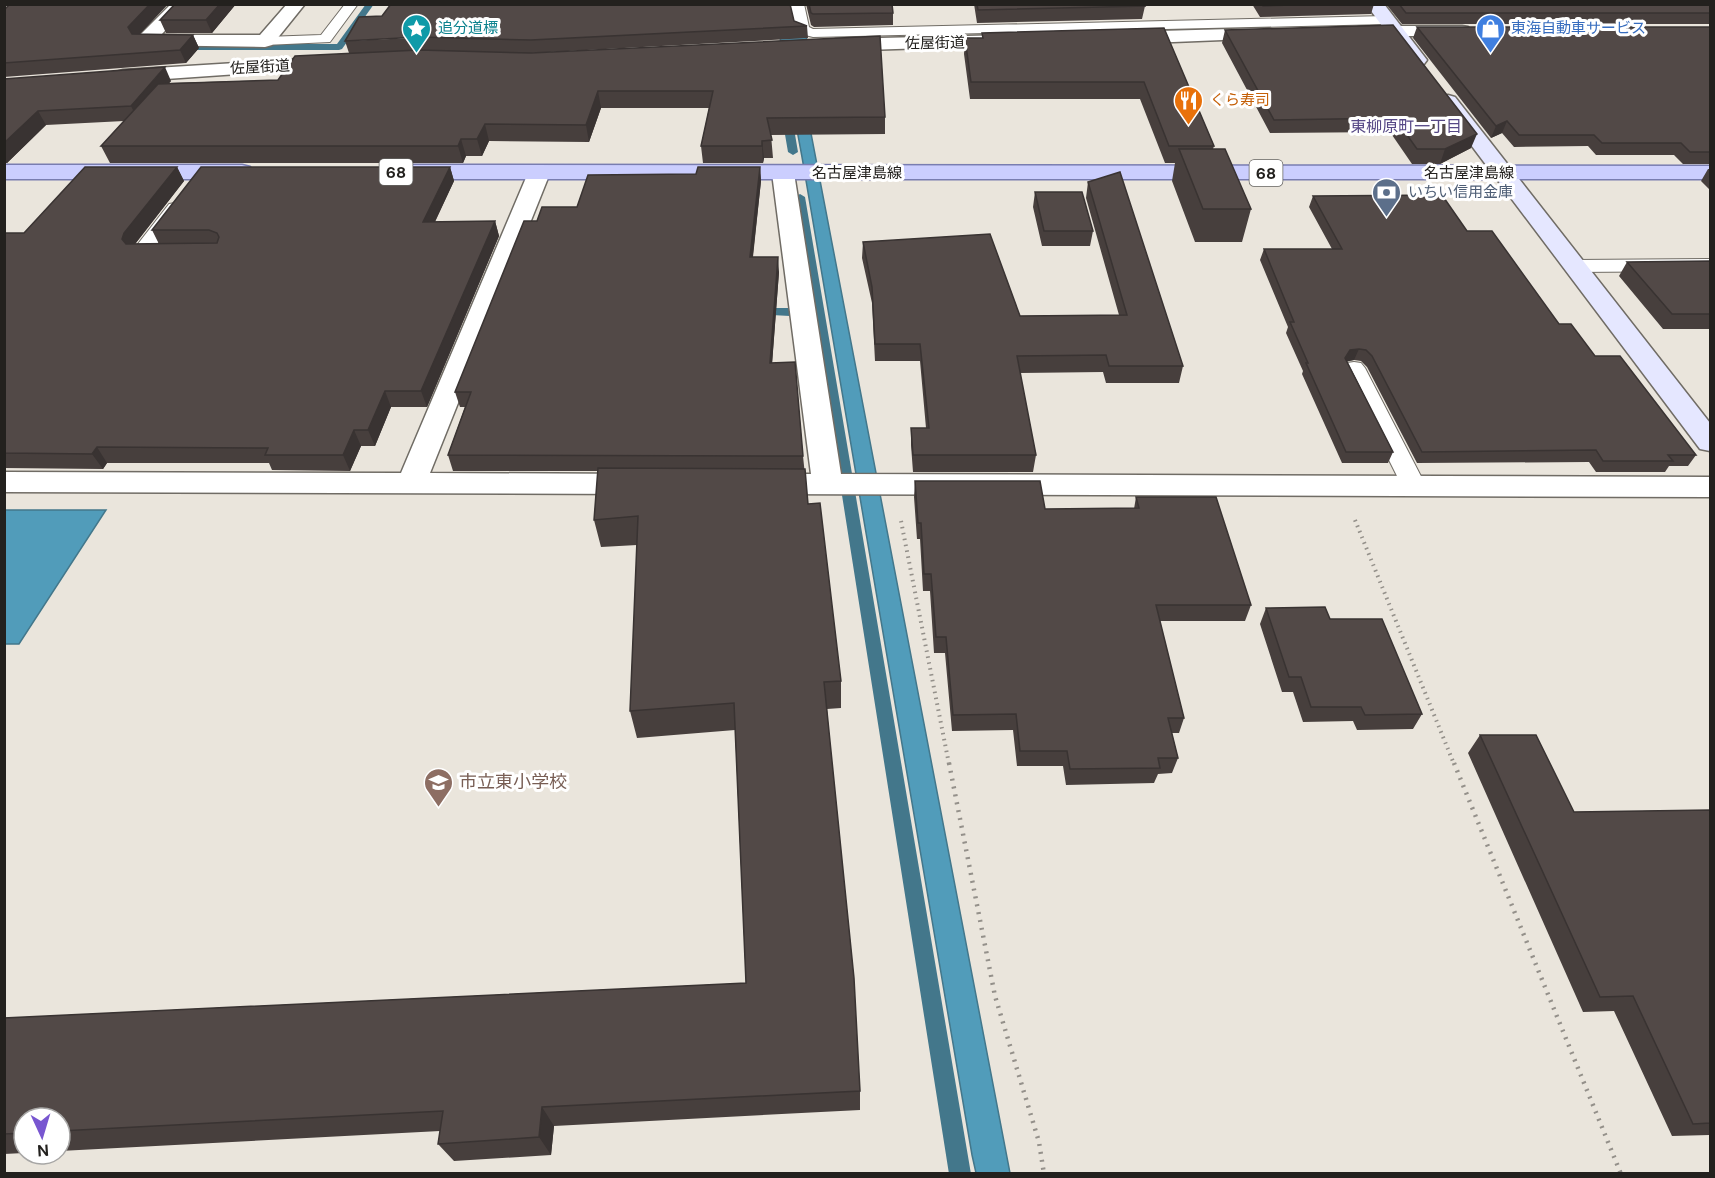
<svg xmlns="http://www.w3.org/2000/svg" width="1715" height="1178" font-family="'DM Sans','Noto Sans JP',sans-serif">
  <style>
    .water { fill: #519cba; stroke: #43778b; stroke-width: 1.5 }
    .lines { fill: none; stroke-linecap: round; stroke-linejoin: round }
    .stream { fill: #43778b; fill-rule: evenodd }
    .lane-casing { stroke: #706c65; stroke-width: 2 }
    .street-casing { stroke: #706c65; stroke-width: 3 }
    .secondary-casing { stroke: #706c65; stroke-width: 3 }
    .primary-casing { stroke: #797db0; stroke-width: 3 }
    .path-far1 { stroke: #94908a; stroke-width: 4; stroke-dasharray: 1.5 4.5; stroke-linecap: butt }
    .path { stroke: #94908a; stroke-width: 4.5; stroke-dasharray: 2 6; stroke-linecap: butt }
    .lane { fill: #fff; fill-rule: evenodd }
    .street { fill: #fff; fill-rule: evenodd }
    .secondary { fill: #e5e7ff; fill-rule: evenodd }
    .primary { fill: #cbcefe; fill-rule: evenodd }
    .wall { fill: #473f3d }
    .shaded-wall { fill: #393332 }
    .building { fill: #524947; stroke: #393332; stroke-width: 1.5 }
    .labels { text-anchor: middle; stroke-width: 6; stroke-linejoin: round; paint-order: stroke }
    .far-culture-label { font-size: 15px; fill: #0d838f; stroke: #fff; text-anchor: start }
    .far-shop-label { font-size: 15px; fill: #366cbe; stroke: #fff; text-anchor: start }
    .far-street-label { font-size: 15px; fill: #23211e; stroke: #fff }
    .far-food-label { font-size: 15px; fill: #c56008; stroke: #fff; text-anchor: start }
    .far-service-label { font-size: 15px; fill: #4e5e75; stroke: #fff; text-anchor: start }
    .far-neighbourhood-label { font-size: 16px; fill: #564886; stroke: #fff }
    .shield { fill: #fff; stroke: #656462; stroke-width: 1.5 }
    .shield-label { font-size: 16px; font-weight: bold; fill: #23211e }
    .education-label { font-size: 18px; fill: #785e54; stroke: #fff; text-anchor: start }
  </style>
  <rect width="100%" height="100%" fill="#eae5dc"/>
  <path class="water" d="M774 5 806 36 807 41 796 55 1010 1173H976L972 1155 802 157Z
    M5 510H106L19 644H5Z"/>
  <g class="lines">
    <path class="stream" d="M366 4H374L342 49 339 50H179L175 47 179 44H337Z
      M787 114 792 117 798 152 793 155 788 152 782 117Z
      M800 194 805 197 971 1174H949L795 197Z
      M757 308H790L796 312 790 316 753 314 751 312Z"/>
    <defs>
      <path id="lane" d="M345 4H358L330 42 265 45 258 41 265 37 321 35Z
        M790 4H804L809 27 813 29 1386 16 1393 20 1386 24 813 37 797 33Z
        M175 203 181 204 184 208 155 247 171 249 173 253 171 257H134L132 253 134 249 169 204Z
        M1710 259V271L1575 272 1568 270 1566 266 1568 262 1575 260Z
        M1354 362 1361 363 1365 368 1426 486 1422 492 1414 494 1406 492 1402 486 1343 368 1347 363Z"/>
      <path id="street" d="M171 4H190L161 35H260L287 4H305L272 45 265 47 138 45 136 41 138 37Z
        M1361 26H1462L1468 27 1471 31 1468 35 1462 36H1355L1352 32 1355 28Z
        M1267 28 1274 30 1276 34 1274 38 1124 44 1117 42 1115 38 1117 34 1124 32Z
        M1009 35 1016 37 1018 41 1016 45 836 51 829 49 827 45 829 41 836 39Z
        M332 57 339 59 342 63 339 67 123 82 116 80 113 76 116 72 123 70Z
        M539 166 547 168 550 173 430 473 642 474 653 477 657 484 653 491 642 494 4 492V472L401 473 528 173 531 168Z
        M783 166 791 168 794 173 841 474 1710 477V497L762 494 751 491 747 484 751 477 762 474H811L772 173 775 168Z"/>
      <path id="secondary" d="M1366 4H1384L1427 60 1424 64H1410Z
        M1448 95 1455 97 1710 423V451L1700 449 1441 105 1438 101 1441 97Z"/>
      <path id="primary" d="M4 165H242L250 167 253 172 250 177 242 179H4Z
        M407 165 1710 166V179H407L399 177 396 172 399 167Z"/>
    </defs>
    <use href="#lane" class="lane-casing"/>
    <use href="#street" class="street-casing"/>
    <use href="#secondary" class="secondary-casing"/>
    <use href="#primary" class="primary-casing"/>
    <path class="path-far1" d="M1355 520 1454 764
      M901 521 949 764"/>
    <path class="path" d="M949 763 995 996 1039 1142 1044 1174
      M1454 763 1621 1174"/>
    <use href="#lane" class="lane"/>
    <use href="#street" class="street"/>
    <use href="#secondary" class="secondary"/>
    <use href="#primary" class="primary"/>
  </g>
  <path class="wall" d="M10 4H168L140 34 193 35 199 48 186 63 4 77V10Z
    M175 4H236L212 33H166L160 20Z
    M806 4H892L893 13V25L814 27 811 25Z
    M974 4H1144L1145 6 1142 19 977 23Z
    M1252 4H1374L1371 14 1260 17Z
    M1386 4H1710V24H1402Z
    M794 21 807 26 808 38 531 53 885 117V134L771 135 773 158H764L763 163H703L701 146 709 108H601L589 142 489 141 482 156H466L463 163H110L101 146 124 121 46 125 7 163H4V79L171 81 169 83 278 80 349 53 345 41Z
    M1417 27H1710V164H1683L1674 155H1596L1588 146 1514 147 1502 133 1491 138 1413 38Z
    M1164 28 1214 146 1213 149 1251 209 1242 242H1195L1172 181 1175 163H1165L1140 99H970L964 54 965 38H982V33Z
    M1225 30 1471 148 1440 164H1412L1390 132 1270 133 1222 43Z
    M177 167 184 181 135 244H159L152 230 450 167 454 181 435 222 495 221 499 236 427 407H391L375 446H361L350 471 272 470 269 463H107L103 469 4 468V233H24Z
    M760 167 761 181 753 257 779 272 772 363 803 456 808 504 841 681V708L827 709 860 1091V1110L554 1126 551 1155 454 1161 438 1144 440 1131 60 1151V1118H24V1153L4 1154V1018L746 983 735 730 637 738 630 711 637 545 601 547 594 520 598 471H453L448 455 465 407H460L455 392 537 221 577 207 696 174Z
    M1708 169H1710V190L1701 181Z
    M1088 182 1183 366 1179 383H1106L1103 372 1020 373 1036 455 1033 472H913L911 445V428H926L920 361H875L872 303 862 258 863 242 1020 316 1119 315 1086 198Z
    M1035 192 1093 231 1090 246H1042L1033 207Z
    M1313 196 1467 231 1559 324 1595 356 1696 455 1688 466H1669L1665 472H1596L1589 462 1417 463 1367 367 1361 361 1354 360 1347 361 1393 452 1388 463H1342L1302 374 1303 371 1286 333 1288 327 1260 260 1264 249H1332L1309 207Z
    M1710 261V329H1663L1619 276 1627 262Z
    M915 481 1045 509H1134L1136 497 1251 605 1245 621H1160L1184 718 1179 733H1172L1178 758 1172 773 1158 774 1154 783 1066 785 1063 766H1017L1013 730 952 731 945 653H934L930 591H923L920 539H917L914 497Z
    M1266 608 1330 619 1422 714 1413 729 1357 730 1353 721 1303 722 1293 692H1282L1260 624Z
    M1480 735 1574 812 1710 810V1139L1709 1135 1672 1136 1614 1011 1583 1012 1468 753Z"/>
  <path class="shaded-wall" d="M150 4H168L134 40 128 27Z
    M220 4H236L212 33 206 20Z
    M193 35 199 48 186 63 180 50Z
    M165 67 171 81 138 120 131 106Z
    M598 91 601 108 589 142 586 125Z
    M38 111 46 125 7 163H4V143Z
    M1507 121 1502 133 1491 138 1496 126Z
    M485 124 489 141 482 156 477 139Z
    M1477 134 1471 148 1440 164 1445 149Z
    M461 139 466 156 463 163 458 146Z
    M762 141 764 158 763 163 762 146Z
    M177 167 184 181 132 248 130 254 122 239 124 233Z
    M450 167 454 181 428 236 423 222Z
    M760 167 761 181 751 272 750 257Z
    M495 221 499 236 427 407 421 391Z
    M778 257 779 272 771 378 770 363Z
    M1359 349 1354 360 1345 362V358L1350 350Z
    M385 391 391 407 375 446 368 430Z
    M354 430 361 446 350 471 343 455Z
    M97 447 107 463 103 469 92 454Z
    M542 1107 554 1126 551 1155 539 1137Z"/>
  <path class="building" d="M10 4H150L128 27 132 34 193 35 180 50 4 63V10Z
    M175 4H220L206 20H160Z
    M391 4H790L794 21 807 26 531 40 420 37 345 41 359 17 382 16Z
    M809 4H892L893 13 813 14 811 13Z
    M977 4H1144L1145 6 978 10Z
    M1262 4H1317L1263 6Z
    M1399 4H1710V13H1406Z
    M1393 25 1477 134 1445 149H1417L1395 118 1274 120 1225 30Z
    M1417 27H1710V152H1690L1681 143H1602L1594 135H1519L1507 121 1496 126Z
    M1164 28 1214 146H1169L1144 82H971L965 38H983L982 33Z
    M880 36 885 117 767 118 772 140 762 141V146H701L713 91H598L586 125 485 124 477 139H461L458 146H101L158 84 278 80 295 56 419 50 531 53Z
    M165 67 131 106 38 111 4 143V79Z
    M1179 149H1225L1251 209H1203Z
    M85 167H177L124 233 122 239 126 244 217 243 219 237 217 233 209 230H152L201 167H450L423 222 495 221 421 391H385L368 430H354L343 455H265L268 448 97 447 92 454 4 453V233H24Z
    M698 167H760L750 257H778L770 363 795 362 803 456 448 455 471 392H455L524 221H537L542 207H577L588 175 696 174Z
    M1120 172 1183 366H1109L1106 355 1017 356 1036 455H913L911 428H929L920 344H875L872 287 863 242 990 234 1020 316 1127 315 1088 182Z
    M1035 192H1082L1093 231H1044Z
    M1442 195 1467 231H1492L1559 324H1571L1595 356H1620L1696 455H1668L1673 461H1603L1596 450 1422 452 1372 356 1366 350 1359 349 1350 350 1345 358 1393 452H1346L1306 363H1308L1290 322H1294L1264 249H1342L1313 196Z
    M1710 261V314H1672L1627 262Z
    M598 468 805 469 808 504 820 503 841 681 824 682 854 978 860 1091 542 1107 539 1137 438 1144 443 1111 60 1131V1118H24V1133L4 1134V1018L746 983 734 703 630 711 638 516 594 520Z
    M915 481H1040L1045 509 1139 508 1136 497H1216L1251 605H1156L1184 718H1168L1178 758H1158L1160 768 1070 769 1067 751H1020L1016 714 953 715 946 637H936L931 574H924L921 523H918Z
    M1325 607 1330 619H1382L1422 714 1365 715 1361 707H1311L1301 677H1289L1266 608Z
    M1480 735H1536L1574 812 1710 810V1123L1693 1124 1633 996 1600 997Z"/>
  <defs>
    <symbol id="sight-pin" viewBox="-11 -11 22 30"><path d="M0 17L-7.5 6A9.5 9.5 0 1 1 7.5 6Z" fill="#0f9aa8" stroke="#fff"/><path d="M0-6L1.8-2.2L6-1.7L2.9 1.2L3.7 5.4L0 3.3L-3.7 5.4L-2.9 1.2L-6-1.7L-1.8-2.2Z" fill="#fff"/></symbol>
    <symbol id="shop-pin" viewBox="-11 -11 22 30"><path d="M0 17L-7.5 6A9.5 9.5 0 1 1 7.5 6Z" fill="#3f7fe0" stroke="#fff"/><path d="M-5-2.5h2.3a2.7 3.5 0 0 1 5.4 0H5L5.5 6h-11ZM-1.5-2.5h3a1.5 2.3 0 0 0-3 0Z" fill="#fff"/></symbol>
    <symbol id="restaurant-pin" viewBox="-11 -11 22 30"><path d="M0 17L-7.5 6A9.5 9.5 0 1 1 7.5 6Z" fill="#e8710a" stroke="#fff"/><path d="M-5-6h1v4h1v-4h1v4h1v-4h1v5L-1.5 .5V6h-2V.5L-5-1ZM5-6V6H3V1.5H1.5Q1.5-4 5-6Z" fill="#fff"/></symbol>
    <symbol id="bank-pin" viewBox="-11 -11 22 30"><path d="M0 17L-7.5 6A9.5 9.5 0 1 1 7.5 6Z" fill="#5c6f8a" stroke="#fff"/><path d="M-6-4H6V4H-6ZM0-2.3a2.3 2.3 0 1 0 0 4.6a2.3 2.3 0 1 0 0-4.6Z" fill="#fff"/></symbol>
    <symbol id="school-pin" viewBox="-11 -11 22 30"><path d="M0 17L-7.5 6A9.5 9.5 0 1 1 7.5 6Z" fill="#8d6e63" stroke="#fff"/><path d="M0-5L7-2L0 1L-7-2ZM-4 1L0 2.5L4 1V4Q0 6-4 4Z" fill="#fff"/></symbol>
  </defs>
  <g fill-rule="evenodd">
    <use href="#sight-pin" x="400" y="12" width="33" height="45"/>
    <use href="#shop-pin" x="1474" y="12" width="33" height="45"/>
    <use href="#restaurant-pin" x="1172" y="84" width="33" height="45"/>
    <use href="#bank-pin" x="1370" y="176" width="33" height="45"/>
    <use href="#school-pin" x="422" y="766" width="33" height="45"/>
  </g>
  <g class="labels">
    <g class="far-culture-label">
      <text x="438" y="33">追分道標</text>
    </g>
    <g class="far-shop-label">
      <text x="1511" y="33">東海自動車サービス</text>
    </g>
    <g class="far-street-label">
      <text transform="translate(935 43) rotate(-1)" y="5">佐屋街道</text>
      <text transform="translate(260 67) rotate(-3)" y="5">佐屋街道</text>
      <text x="857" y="178">名古屋津島線</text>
      <text x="1469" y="178">名古屋津島線</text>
    </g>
    <g class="far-food-label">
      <text x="1210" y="105">くら寿司</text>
    </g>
    <g class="far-service-label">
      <text x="1408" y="197">いちい信用金庫</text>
    </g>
    <g class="far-neighbourhood-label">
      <text x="1406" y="132">東柳原町一丁目</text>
    </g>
    <g class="shield">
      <rect x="379.5" y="159" width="33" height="26" rx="4.5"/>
      <rect x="1249.5" y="160" width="33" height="26" rx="4.5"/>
    </g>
    <g class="shield-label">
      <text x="396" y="178">68</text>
      <text x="1266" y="179">68</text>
    </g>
    <g class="education-label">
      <text x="459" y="788">市立東小学校</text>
    </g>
  </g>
  <rect width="1715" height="1178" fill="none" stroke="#23211e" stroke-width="12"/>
  <g transform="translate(42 1136) rotate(176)"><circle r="28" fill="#ffffff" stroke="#a7a6a5" stroke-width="1.5"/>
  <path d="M0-4.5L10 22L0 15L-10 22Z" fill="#7856d0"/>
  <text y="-9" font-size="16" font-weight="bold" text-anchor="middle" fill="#23211e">N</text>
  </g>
</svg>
